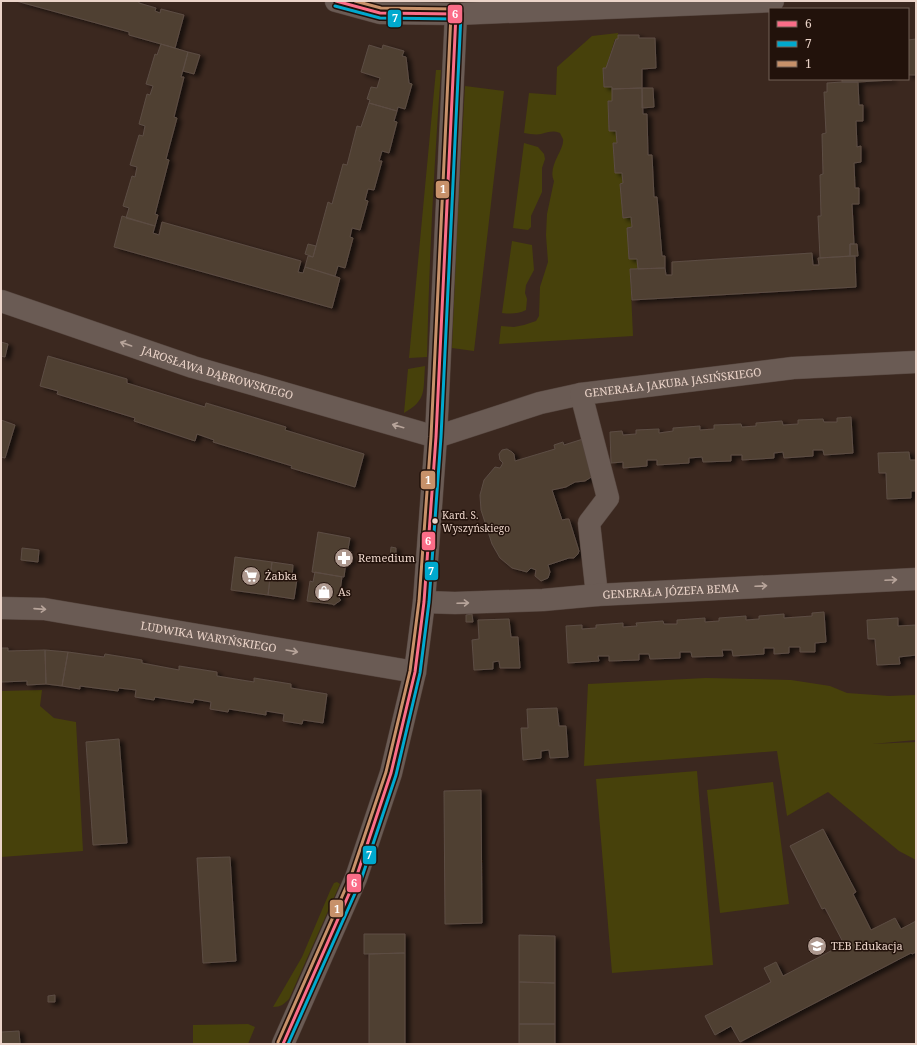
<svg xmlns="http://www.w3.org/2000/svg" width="917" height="1045" font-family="'Noto Serif',serif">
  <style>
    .green { fill: #47410b }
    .building { fill: #504032; stroke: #5c4d44; filter: url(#shadow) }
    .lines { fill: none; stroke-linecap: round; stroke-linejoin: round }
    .minor-casing { stroke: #54443d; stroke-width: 23 }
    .minor { stroke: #6a5b54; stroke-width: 22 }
    .bus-1-casing { stroke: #22120b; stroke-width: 6 }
    .bus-2-casing { stroke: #22120b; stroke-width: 6 }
    .bus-3-casing { stroke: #22120b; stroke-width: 6 }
    .bus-1 { stroke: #fb6d88; stroke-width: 3 }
    .bus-2 { stroke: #00a9ce; stroke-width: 3 }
    .bus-3 { stroke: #c7916a; stroke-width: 3 }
    .oneway { stroke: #b7a49a }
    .bus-dot { fill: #ebd4c9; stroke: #22120b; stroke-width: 1.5 }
    .labels { text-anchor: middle; stroke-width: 3; stroke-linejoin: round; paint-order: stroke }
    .bus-label { font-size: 10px; fill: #ebd4c9; stroke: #22120b; text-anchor: start }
    .street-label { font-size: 11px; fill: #ebd4c9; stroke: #22120b }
    .poi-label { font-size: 11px; fill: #ebd4c9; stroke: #22120b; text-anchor: start }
    .line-badge { stroke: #22120b; stroke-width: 1.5 }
    .badge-label { font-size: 11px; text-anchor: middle; font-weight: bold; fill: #fff }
  </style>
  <defs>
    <filter id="shadow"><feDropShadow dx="4.5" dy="2.5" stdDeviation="2" flood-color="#0009"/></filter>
  </defs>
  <rect width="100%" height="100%" fill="#3b281f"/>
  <path class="green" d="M618 33V39H615L606 68H603L604 87H612V101H608L609 131H616L617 143H613L615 173H622L623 183 620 184 623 218 631 217 632 227 627 228 637 259 638 269H630L633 336 499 344 501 326 514 327 524 325 536 321 539 316 540 287 548 262 546 235 547 214 554 181C547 166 565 149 563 139 562 137 561 135 560 133 552 130 549 132 541 134 536 135 530 134 524 133L529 93 556 95 557 67 592 36Z
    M436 70H441C434 166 429 261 427 357L409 358Z
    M465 86 504 91 474 351 452 348 458 211Z
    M524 143 538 147 544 154 545 159 542 168V192L531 216V227L528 230 513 228Z
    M512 241 532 245 534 270 526 285 525 293 527 299 526 310C518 314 511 314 502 313Z
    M425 366C423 391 427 400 404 413L408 369Z
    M706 678 791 680 830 686 847 693 889 696 916 695V740L872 744 916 742V860L899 851 828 792 787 816 777 751 584 766 588 684Z
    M42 690 40 706 54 718 76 722 83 851 1 857V691Z
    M697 771 713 965 612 973 596 779Z
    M773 782 789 904 720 913 707 790Z
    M337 882 340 884 289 999C284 1004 281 1007 273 1007L302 957 330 891 334 883Z
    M248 1024 255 1027 248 1044H193V1025Z"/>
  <path class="building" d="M16 1H139V3L156 8 155 11 160 13 161 9 184 15 175 48 129 35V32Z
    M618 35H639V38H655L656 68 642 69V88L612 89V87H604L603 68H606L616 39H618Z
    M916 39V75H908V40Z
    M161 44 188 52 181 77H184L174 117 177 118 166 159 169 160 155 214 158 215 155 226 126 218 129 208 123 206 132 176 135 177 137 167 130 165 139 135 143 136 145 126 139 124 147 94 150 95 153 86 146 84 155 54 157 55Z
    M369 45 382 49 383 45 404 51 402 56 406 57 409 83 412 84 405 109 398 107 397 111 369 103 370 100 367 99 371 87 377 88 380 78 361 72Z
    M188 52 200 55 194 74 183 71Z
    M842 79H892V80L858 82H842Z
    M842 82H858L859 105H863V121H856L857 147 861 146V162L854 163 855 188H859V204H852L854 244H850V256L820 258 818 216H821L820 175 823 174 822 134 826 133 824 92H827V83Z
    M642 88 643 114H647L648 155H652L654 197H657L662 256H665V268L638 269 637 259H629L627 228 632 227 631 217 623 218 620 184 623 183 622 173H615L613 143H617L616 131H609L608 101H612V89Z
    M642 88H653L654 107 642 108Z
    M369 103 397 111 394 121 397 122 389 153 382 151 379 161H382L374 190 368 189 365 200 368 201 360 230 352 228 350 237 353 238 345 268 338 266 335 276 305 267 308 256 313 257 328 202 332 204 343 164 347 165 357 126 361 127Z
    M122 216 155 226 153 233 159 235 162 222 301 261 298 272 303 273 305 267 340 278 332 308 114 247Z
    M308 244 316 246 313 257 305 254Z
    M850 244H857L858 256H850Z
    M812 253 813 265H819L818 258 855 256 856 287 632 300 630 269 665 268 666 275H672V262Z
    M1 342 8 344 5 357 1 356Z
    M48 356 127 379V383L205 407 206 403 286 427 285 430 364 454 355 487 291 468 292 466 213 442 214 440 197 434 195 441 134 421 135 418 57 394 58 391 40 386Z
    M851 417 853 453 824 455 823 450H813V456L784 458 783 452 774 453V458L742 460V455H731V461L703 462 702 457 689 458V463L657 465V460H647V466L623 468V462L611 463 610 432 622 431 623 435 636 434V430L659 429V433L673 431V428L700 426V430L714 429V425L741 424 742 427 756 426V423L782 421 783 425 798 424V420L823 419 824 422H837V418Z
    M1 420 15 425 5 458 1 457Z
    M583 439 593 476 585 481 575 482 566 487 552 490 562 520 567 519H569L579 551 578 554 574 558H569L548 565 550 572 548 578 541 581 535 576 536 570 531 568 527 572 512 568 500 558 492 544 481 510 480 495 484 480 495 467 500 468 503 463 500 460 499 454 502 450 507 449 512 452 514 454 515 461 555 449 554 445 563 442 564 445Z
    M909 452 910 460H916V491H911V498L887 499 886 473H879L878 453Z
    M318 532 350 538 347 555 351 556 350 563 346 562 344 577 312 572Z
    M391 547 396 548V558H390Z
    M22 548 39 550 38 562 21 560Z
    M235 557 272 562 268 595 231 590Z
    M272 562 293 565 292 578 297 579 294 599 268 595Z
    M315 572 342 577 339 598 341 600 334 605 332 604 307 601 310 581 313 582Z
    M824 612 826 642 815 643V652H800V647H789V653L774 654V648H764V654L733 656 732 650H722L723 656 692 657 691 652H680V658L650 659 649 654H639V660L609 661V656H598L599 661 568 663 566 626 582 625V629L596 628V625L623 623V627L637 626 636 623 663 621 664 624H677V620L705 618V622L719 621V618L746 616V620L759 619V616L784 614V618L812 616V613Z
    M472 614 473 622H466V615Z
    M898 618V626L916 625V655L899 657 900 664 877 665 875 639H868L867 620Z
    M509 619 511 637H518L520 668H500L499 661 493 662V669L474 670 472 640 479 639 478 620Z
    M1 648H8V651L45 650 46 684 27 685V681L1 682Z
    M45 650 68 652 62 686 46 684Z
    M68 652 104 657 105 654 142 660V663L179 670V666L217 672V676L254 682V678L291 684V688L327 694 323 723 303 720 302 724 283 721 284 714 266 711V715L229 709 228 712 210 709 211 702 194 699 193 703 155 697 154 700 135 697 136 690 119 688 118 691 80 686V689L62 686Z
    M557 708 559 726H566L568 757 550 758 549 750 541 751V758L523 760 521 728H528L527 709Z
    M119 739 127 843 93 845 86 742Z
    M481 790 482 923 445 924 444 791Z
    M823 829 856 892 853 894 871 930 895 918 901 929 916 921V952L912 954 911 953 740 1042 731 1026 715 1035 705 1016 771 982 764 968 776 962 783 976 844 944 825 908 822 909 790 846Z
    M230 857 236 961 203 963 197 858Z
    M364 934H405V953L364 954Z
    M519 935 555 936V983L519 982Z
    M405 953V1044H369V954Z
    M519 982 555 983V1024H519Z
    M55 995V1002H48V996Z
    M519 1024H555V1044H519Z
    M19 1031 20 1044H1V1032Z"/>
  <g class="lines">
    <defs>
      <g id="minor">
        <path d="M336 1 380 13 456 14 773 1"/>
        <path id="s1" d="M1 301 193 367 436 437 540 403 581 394 793 368 916 362"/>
        <path d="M581 394 608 498 589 523 597 595"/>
        <path id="s2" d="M424 602 455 603 543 600 597 595 916 579"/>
        <path id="s3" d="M1 608 44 609 415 672"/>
        <path d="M283 1044 356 878 391 773 415 672 424 602 436 437 456 14"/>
      </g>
    </defs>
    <use href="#minor" class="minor-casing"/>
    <use href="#minor" class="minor"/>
    <defs>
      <path id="bus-1" d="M336 1 380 13 456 14
        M283 1044 356 878 391 773 415 672 424 602 436 437 456 14"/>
      <path id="bus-2" d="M335 6 380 18 456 19
        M288 1044 361 880 396 775 420 673 429 602 441 437 461 14"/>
      <path id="bus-3" d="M355 1 381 8 456 9
        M278 1042 351 876 386 772 410 671 419 601 431 437 451 14"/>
    </defs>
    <use href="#bus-1" class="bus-1-casing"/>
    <use href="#bus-2" class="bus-2-casing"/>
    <use href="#bus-3" class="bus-3-casing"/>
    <use href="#bus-1" class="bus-1"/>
    <use href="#bus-2" class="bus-2"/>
    <use href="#bus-3" class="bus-3"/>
  </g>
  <defs><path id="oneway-shaft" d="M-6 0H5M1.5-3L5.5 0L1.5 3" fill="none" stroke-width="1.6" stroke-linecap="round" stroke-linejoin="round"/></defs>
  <g class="oneway">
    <use href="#oneway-shaft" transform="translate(126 344) rotate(-161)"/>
    <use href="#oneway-shaft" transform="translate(398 426) rotate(-164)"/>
    <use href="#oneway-shaft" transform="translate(891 580) rotate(-3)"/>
    <use href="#oneway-shaft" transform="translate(761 586) rotate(-3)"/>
    <use href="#oneway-shaft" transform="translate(463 603) rotate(-2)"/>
    <use href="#oneway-shaft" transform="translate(40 609) rotate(4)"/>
    <use href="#oneway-shaft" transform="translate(292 651) rotate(10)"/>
  </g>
  <defs>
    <symbol id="pharmacy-disc" viewBox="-11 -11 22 22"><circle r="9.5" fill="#ad988e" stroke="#22120b"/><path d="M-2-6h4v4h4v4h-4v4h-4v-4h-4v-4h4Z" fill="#fff"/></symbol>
    <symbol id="supermarket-disc" viewBox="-11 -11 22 22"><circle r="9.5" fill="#ad988e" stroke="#22120b"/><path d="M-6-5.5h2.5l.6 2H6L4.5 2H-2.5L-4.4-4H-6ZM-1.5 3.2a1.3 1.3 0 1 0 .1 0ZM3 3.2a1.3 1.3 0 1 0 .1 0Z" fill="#fff"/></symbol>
    <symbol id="shop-disc" viewBox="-11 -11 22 22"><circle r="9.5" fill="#ad988e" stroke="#22120b"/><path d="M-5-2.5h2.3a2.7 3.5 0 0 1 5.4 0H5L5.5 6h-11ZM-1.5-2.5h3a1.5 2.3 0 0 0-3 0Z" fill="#fff"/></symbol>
    <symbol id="university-disc" viewBox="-11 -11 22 22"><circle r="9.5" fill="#ad988e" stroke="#22120b"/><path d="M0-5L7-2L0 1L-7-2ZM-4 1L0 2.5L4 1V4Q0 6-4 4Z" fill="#fff"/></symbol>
  </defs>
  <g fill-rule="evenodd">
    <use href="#pharmacy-disc" x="333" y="547" width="22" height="22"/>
    <use href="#supermarket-disc" x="240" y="565" width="22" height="22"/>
    <use href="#shop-disc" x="313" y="581" width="22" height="22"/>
    <use href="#university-disc" x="806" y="935" width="22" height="22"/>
  </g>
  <circle class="bus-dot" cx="435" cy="521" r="3.5"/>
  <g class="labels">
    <g class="bus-label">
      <text x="442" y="519">Kard. S.<tspan x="442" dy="13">Wyszyńskiego</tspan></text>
    </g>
    <g class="street-label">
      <text dy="4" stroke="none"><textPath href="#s1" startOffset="228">JAROSŁAWA DĄBROWSKIEGO</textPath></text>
      <text dy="4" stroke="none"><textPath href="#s1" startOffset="700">GENERAŁA JAKUBA JASIŃSKIEGO</textPath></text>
      <text dy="4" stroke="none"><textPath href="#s2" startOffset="247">GENERAŁA JÓZEFA BEMA</textPath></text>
      <text dy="4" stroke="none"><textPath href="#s3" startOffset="210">LUDWIKA WARYŃSKIEGO</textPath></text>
    </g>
    <g class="poi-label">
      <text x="358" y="562">Remedium</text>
      <text x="265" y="580">Żabka</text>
      <text x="338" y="596">As</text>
      <text x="831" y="950">TEB Edukacja</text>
    </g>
  </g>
  <g class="line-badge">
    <rect x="447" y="4" width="16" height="20" rx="4" fill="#fb6d88"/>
    <rect x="387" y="9" width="15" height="19" rx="4" fill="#00a9ce"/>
    <rect x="435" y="180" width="15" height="19" rx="4" fill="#c7916a"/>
    <rect x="420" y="470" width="16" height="20" rx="4" fill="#c7916a"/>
    <rect x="421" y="531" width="15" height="20" rx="4" fill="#fb6d88"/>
    <rect x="424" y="561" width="15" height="20" rx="4" fill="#00a9ce"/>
    <rect x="362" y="845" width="15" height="20" rx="4" fill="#00a9ce"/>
    <rect x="346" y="873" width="16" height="20" rx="4" fill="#fb6d88"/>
    <rect x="329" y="899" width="15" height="19" rx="4" fill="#c7916a"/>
  </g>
  <g class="badge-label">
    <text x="455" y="18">6</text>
    <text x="395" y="22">7</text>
    <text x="443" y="193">1</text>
    <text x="428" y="484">1</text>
    <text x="428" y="545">6</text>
    <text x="431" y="575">7</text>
    <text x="369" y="859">7</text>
    <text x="354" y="887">6</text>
    <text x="337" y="913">1</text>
  </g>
  <rect width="917" height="1045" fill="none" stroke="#ebd4c9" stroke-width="4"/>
  <rect x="769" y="8" width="140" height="72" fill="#22120b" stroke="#726057"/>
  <rect x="777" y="21" width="20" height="6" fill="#fb6d88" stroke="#726057"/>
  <text x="805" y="28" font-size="12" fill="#ebd4c9">6</text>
  <rect x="777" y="41" width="20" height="6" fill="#00a9ce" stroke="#726057"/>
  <text x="805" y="48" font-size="12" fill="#ebd4c9">7</text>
  <rect x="777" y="61" width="20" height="6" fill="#c7916a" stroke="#726057"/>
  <text x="805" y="68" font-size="12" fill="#ebd4c9">1</text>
</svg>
